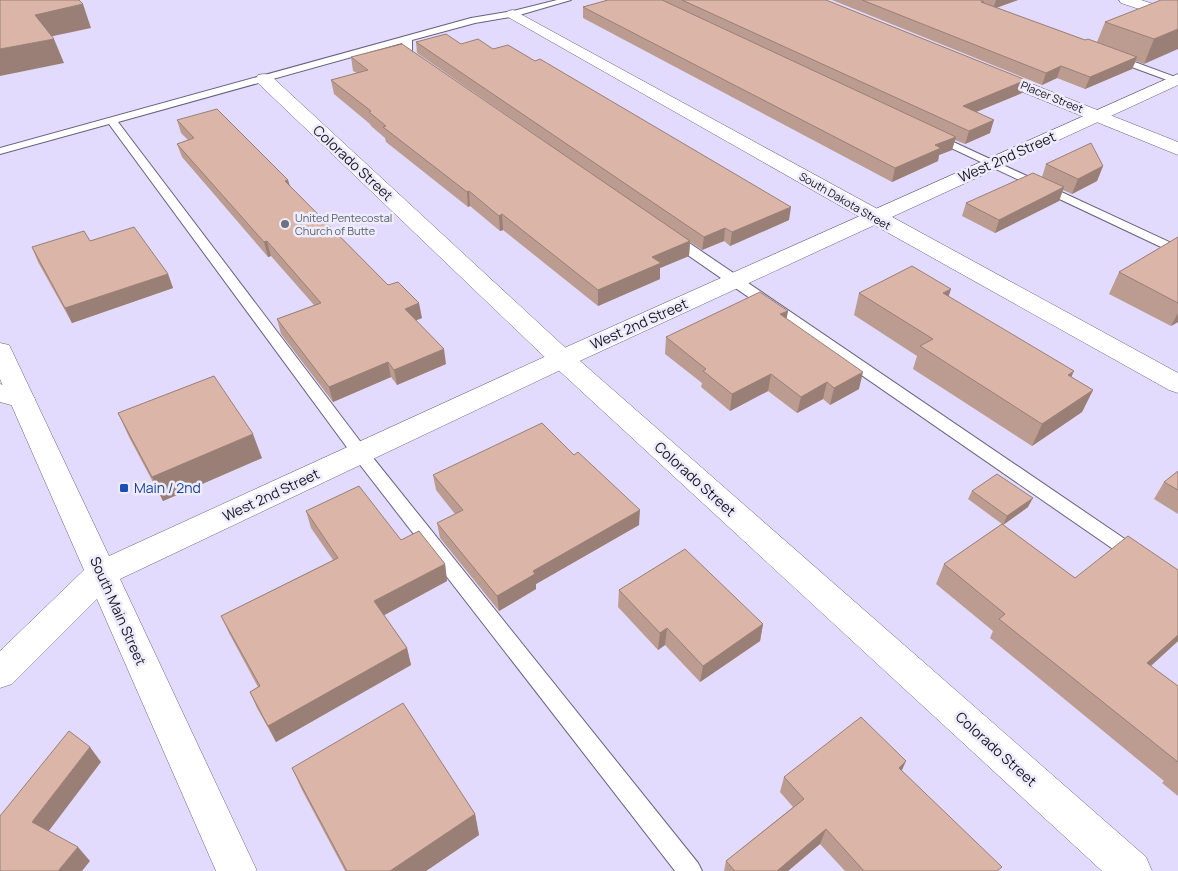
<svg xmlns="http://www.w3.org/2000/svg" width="1178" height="871" font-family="Manrope,sans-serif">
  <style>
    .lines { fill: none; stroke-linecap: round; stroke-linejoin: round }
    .lane-casing { stroke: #686180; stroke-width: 2 }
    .street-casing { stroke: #686180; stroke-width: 1 }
    .secondary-casing { stroke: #686180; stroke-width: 1 }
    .primary-casing { stroke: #686180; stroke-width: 1 }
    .lane { fill: #fff; fill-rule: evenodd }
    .street { fill: #fff; fill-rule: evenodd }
    .secondary { fill: #fff; fill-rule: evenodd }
    .primary { fill: #fff; fill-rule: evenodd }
    .wall { fill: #bc9c90 }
    .shaded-wall { fill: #997f76 }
    .building { fill: #dbb5a8; stroke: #997f76 }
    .worship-dot { fill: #6b7280; stroke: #eeebfa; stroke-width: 2 }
    .transit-dot { fill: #1a4fb4; stroke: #eeebfa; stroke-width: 2 }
    .labels { text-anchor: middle; stroke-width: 5; stroke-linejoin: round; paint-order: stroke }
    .far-street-label { font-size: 11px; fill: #181521; stroke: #eeebfa }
    .far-worship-label { font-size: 11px; fill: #5b616d; stroke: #eeebfa; text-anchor: start }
    .street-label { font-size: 14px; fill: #181521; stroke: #eeebfa }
    .transit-label { font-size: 14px; fill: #164399; stroke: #eeebfa; text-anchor: start }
  </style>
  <rect width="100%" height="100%" fill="#e2dbfe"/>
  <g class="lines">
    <defs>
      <path id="lane" d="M557 0H571L516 16 475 23 412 40V52L424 61V65H418L404 55 402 43 118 122 366 449 698 863 702 871H675L354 457 109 124 0 154V148L471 18 513 11Z
        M1113 54 1178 78V84L1110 59 1108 57Z
        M934 133 1178 246V255L930 138 929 136Z
        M671 233 676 234 1141 550 1144 555 1141 560 1135 562 1129 560 666 240 665 237Z"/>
      <path id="street" d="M513 10 1178 373V393L1169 390 867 221 508 17 506 14 508 11Z
        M989 67 1178 142V155L983 76 981 72 983 68Z
        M264 74 270 75 571 353 1146 857 1152 871H1102L553 365 258 83 256 79 258 75Z
        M0 384 31 393 35 399 31 405 22 408 0 402Z"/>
      <path id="secondary" d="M1178 74V85L571 365 120 579 257 871H216L97 599 12 684 0 688V651L84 570 0 379V343L9 345 12 351 109 556 553 353Z"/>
      <path id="primary" d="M1119 0H1141L1178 12V22L1121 3Z"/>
    </defs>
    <use href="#lane" class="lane-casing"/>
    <use href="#street" class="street-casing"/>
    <use href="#secondary" class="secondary-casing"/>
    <use href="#primary" class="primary-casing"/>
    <use href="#lane" class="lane"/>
    <use href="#street" class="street"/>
    <use href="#secondary" class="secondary"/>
    <use href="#primary" class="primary"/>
  </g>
  <path class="wall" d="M605 0H826L1026 80 1022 93 976 112 990 133 965 144 955 140 952 150 939 155 938 161 892 182 583 18V7L605 1Z
    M832 0H1018L996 8 1085 40 1097 42 1105 22 1178 0 1144 64 1136 61 1132 69 1085 89 1057 78 1042 85Z
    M416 42 461 44 493 49 789 220 730 246 724 241 702 250 690 242 689 256 660 268V279L598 306 503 230 500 231 470 206 468 207 386 142 385 138 371 126 370 124 334 94 331 80 357 73 353 71 351 57 547 143 417 53Z
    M177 120 288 180 290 186 388 285 422 318 416 320 446 364 397 385 391 377 333 402 281 334 277 319 314 305 271 256 268 257 182 157 177 144 188 140 181 133Z
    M1046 164 1103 166 1097 181 1072 194 1063 190 1059 201 995 233 962 216 966 203 1042 177Z
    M1178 237V322L1171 326 1109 294 1119 272Z
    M90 241 168 274 173 288 72 323 38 262 32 247Z
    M859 293 948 296 1071 377 1093 390 1082 412 1032 446 913 369 917 356 854 315Z
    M788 311 786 318 859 389 830 405 823 399 797 413 768 391 730 411 701 387 702 383 665 354 666 337Z
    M118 413 262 458 163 501 129 437Z
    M1178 471V514L1154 499 1164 482Z
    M433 475 639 525 536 584V589L499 611 440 538 437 523 455 514 436 490Z
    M972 491 1028 507 1003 525 1075 578 1178 570V641L1151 666 1178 686V796L1162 783 1164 781 990 638 993 631 936 584 944 564 1002 524 968 499Z
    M306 511 401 540 445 564 447 581 384 615 407 648 411 665 276 742 257 708 250 692 258 687 229 633 221 616 333 560 311 528Z
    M619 590 763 624 760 641 700 682 665 645 658 650 618 607Z
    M292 768 475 814 479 835 426 871H345L302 790Z
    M902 771 999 871H845L820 844 788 871H724L726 861 793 807 780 792 784 777Z"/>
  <path class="shaded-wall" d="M996 0H1018L993 9Z
    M83 4 91 28 44 38 35 15Z
    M1178 29V49L1144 64 1154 39Z
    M54 39 64 63 0 76V49Z
    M1137 57 1132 69 1085 89 1090 77Z
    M1061 66 1057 78 1042 85 1046 73Z
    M1026 80 1022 93 959 119 963 106Z
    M994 120 990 133 965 144 969 131Z
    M956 137 952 150 939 155 938 161 892 182 895 168 935 145Z
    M1103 166 1097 181 1072 194 1078 179Z
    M288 180 292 194 285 181Z
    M1064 187 1059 201 995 233 999 220Z
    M469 191 470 206 468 207 467 192Z
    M791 207 789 220 730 246 732 232Z
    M502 214 503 230 500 231 499 216Z
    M725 228 724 241 702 250 704 237Z
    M267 241 271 256 268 257 264 242Z
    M690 241 689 256 660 268V279L598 306V290L652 257Z
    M168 274 173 288 72 323 65 308Z
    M951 289 944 311 943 293Z
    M419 303 422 318 407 324 405 309Z
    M788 311 785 327 780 314Z
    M1178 313V322L1171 326Z
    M444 349 446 364 397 385 394 370Z
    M388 362 391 377 333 402 329 387Z
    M1074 371 1064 393 1068 375Z
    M863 372 859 389 830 405 834 388Z
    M771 374 768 391 730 411 732 394Z
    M827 382 823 399 797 413 801 397Z
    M1093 390 1082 412 1032 446 1042 424Z
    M253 434 262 458 163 501 152 477Z
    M1033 498 1028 507 1003 525 1007 516Z
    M640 510 639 525 536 584V589L499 611 497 596 533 571Z
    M445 564 447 581 379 618 374 601Z
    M763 624 760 641 700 682 703 666Z
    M667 628 665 645 658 650 660 633Z
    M1178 635V641L1133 682 1147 663Z
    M407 648 411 665 276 742 268 726Z
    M90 747 101 762 45 836 32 822Z
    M906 761 899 777V768Z
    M475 814 479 835 426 871H390Z
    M826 829 820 844 788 871H777Z
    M78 847 90 861 82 871H58Z"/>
  <path class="building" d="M0 0H79L83 4 35 15 54 39 0 49Z
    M608 0H662L956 137 935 145 941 148 895 168 583 7Z
    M682 0H826L1026 80 963 106 994 120 969 131Z
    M862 0H980L984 2H981L1085 40 1088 39 1137 57 1090 77 1061 66 1046 73Z
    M1161 0H1178V29L1154 39 1105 22Z
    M446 34 461 44 478 39 493 49 508 45 535 61 540 59 791 207 732 232 725 228 704 237 416 42Z
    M402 44 690 241 652 257 661 263 598 290 502 214 499 216 469 191 467 192 383 127 386 126 369 112 371 111 331 80 368 70 351 57Z
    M217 109 288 180 285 181 388 285 398 282 419 303 405 309 444 349 394 370 388 362 329 387 277 319 321 303 267 241 264 242 177 144 194 138 177 120Z
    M1091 143 1103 166 1078 179 1046 164Z
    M1033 173 1064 187 999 220 966 203Z
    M134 227 168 274 65 308 32 247 84 231 90 241Z
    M1178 237V303L1119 272Z
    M912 266 951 289 943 293 1074 371 1068 375 1093 390 1042 424 920 346 933 339 859 293Z
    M760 292 788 311 780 314 863 372 834 388 827 382 801 397 771 374 732 394 703 371 706 369 666 337Z
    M214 376 253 434 152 477 118 413Z
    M542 423 574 455 578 452 640 510 533 571 535 574 497 596 437 523 463 510 433 475Z
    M1178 471V490L1164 482Z
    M997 474 1033 498 1007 516 972 491Z
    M359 486 401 540 419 531 445 564 374 601 407 648 268 726 250 692 260 686 221 616 338 558 306 511Z
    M1002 524 1075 578 1128 536 1178 570V635L1147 663 1178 686V762L999 619 1005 614 944 564Z
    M685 549 763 624 703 666 667 628 660 633 619 590Z
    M403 703 475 814 390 871H347L292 768Z
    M861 717 906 761 899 768 1002 867 997 871H864L826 829 777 871H735L726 861 804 799 784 777Z
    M69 731 90 747 32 822 78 847 58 871H0V816Z"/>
  <circle class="worship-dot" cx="285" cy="224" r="5"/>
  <rect class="transit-dot" x="119" y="483" width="10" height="10" rx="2.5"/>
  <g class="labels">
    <g class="far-street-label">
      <text transform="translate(1052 97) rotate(22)" y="4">Placer Street</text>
      <text transform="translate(845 201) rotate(30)" y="4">South Dakota Street</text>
    </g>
    <g class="far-worship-label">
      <text x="295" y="222">United Pentecostal<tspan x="295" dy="13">Church of Butte</tspan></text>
    </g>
    <g class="street-label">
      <text transform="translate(1007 157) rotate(-24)" y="5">West 2nd Street</text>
      <text transform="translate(353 163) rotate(43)" y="5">Colorado Street</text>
      <text transform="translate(639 324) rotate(-24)" y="5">West 2nd Street</text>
      <text transform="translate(695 479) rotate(42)" y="5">Colorado Street</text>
      <text transform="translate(271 495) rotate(-25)" y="5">West 2nd Street</text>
      <text transform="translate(118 611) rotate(66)" y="5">South Main Street</text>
      <text transform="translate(996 749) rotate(42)" y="5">Colorado Street</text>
    </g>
    <g class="transit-label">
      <text x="134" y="493">Main / 2nd</text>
    </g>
  </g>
</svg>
